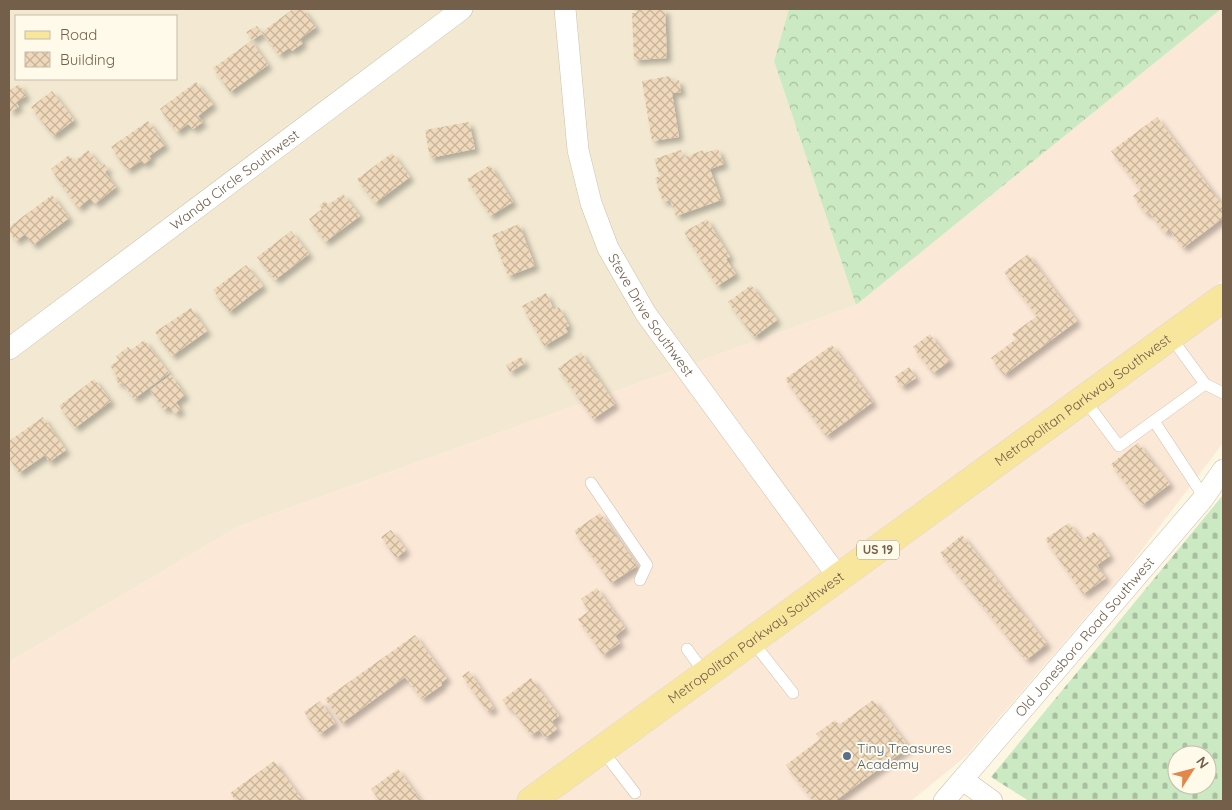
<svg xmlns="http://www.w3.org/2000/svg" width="1232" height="810" font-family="Quicksand,sans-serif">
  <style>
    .residential { fill: #f3e9d2; fill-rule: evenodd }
    .commercial { fill: #fce8d7 }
    .forest { fill: url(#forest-crowns) }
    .cemetery { fill: url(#cemetery-stones); fill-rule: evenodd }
    .building { fill: url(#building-cross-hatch); filter: url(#shadow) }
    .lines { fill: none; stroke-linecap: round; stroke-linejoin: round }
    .lane-casing { stroke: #cdbfaa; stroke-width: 12 }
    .street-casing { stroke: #cdbfaa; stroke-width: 22 }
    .primary-casing { stroke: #ddd9d4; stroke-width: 29 }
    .lane { stroke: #fff; stroke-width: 11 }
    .street { stroke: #fff; stroke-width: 21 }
    .primary { stroke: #f9e69d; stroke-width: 28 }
    .service-dot { fill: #5c6f8a; stroke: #fffae9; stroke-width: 2 }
    .labels { text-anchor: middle; stroke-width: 4; stroke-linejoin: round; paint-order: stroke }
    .shield { fill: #fffae9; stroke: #9d8e7a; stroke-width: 1 }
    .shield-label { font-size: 12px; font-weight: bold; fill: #735f4a }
    .street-label { font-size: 14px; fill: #735f4a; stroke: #fffae9 }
    .service-label { font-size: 14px; fill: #4e5e75; stroke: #fffae9; text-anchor: start }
  </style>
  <defs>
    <pattern id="forest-crowns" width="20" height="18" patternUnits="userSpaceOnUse" patternTransform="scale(1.25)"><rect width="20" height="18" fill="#cbe9c2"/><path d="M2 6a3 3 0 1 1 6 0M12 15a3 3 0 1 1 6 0" fill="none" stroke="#a9c0a0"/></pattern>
    <pattern id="cemetery-stones" width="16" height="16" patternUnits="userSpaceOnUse" patternTransform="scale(1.25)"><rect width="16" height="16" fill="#cbe9c2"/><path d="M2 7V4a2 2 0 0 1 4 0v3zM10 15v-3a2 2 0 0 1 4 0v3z" fill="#a9c0a0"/></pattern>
    <pattern id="building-cross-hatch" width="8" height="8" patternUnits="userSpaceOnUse" patternTransform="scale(1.25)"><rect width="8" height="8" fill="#f0d9bb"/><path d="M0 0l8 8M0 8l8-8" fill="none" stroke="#c7b39a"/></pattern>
    <filter id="shadow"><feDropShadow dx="4.5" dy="4.5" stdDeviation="2.5" flood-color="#0004"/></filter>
  </defs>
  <rect width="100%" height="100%" fill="#fcf6e3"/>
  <path class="residential" d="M9 9H789L774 61 856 305 239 526 9 662ZM16 16H176V79H16Z"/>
  <path class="commercial" d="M1221 9H1223V279L1211 290 1223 303V443L1124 573 966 756 911 801H9V662L239 526 856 305Z"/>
  <path class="forest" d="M789 9H1221L856 305 774 61Z"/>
  <path class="cemetery" d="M1223 495V801H1029L991 777ZM1177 755H1207V785H1177Z"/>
  <path class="building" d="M293 9H303L316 27 300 39 303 43 292 51 289 48 279 55 262 32Z
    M635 9H665L667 58 634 60 632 13H636Z
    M257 26 262 34 252 40 246 32Z
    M251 41 268 65 230 92 213 68Z
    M670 76 671 81 679 80 681 92 672 93 679 137 652 141 642 81Z
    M196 82 213 104 198 116 203 122 193 129 188 124 177 132 160 109Z
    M19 84 26 96 16 102 19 107 9 112V87L10 90Z
    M52 91 74 120 53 136 31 107Z
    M1157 117 1223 206V218L1183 248 1169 229 1165 233 1149 212 1146 214 1133 196 1141 190 1111 151Z
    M148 121 165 145 149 156 151 159 144 164 141 161 127 170 111 147Z
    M469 122 475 149 430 158 425 130Z
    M718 149 724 164 710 169 721 200 676 216 670 200 663 202 655 178 660 176 654 159 681 150 683 158 703 150 704 153Z
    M88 150 101 166 104 164 108 169 105 172 116 187 95 204 90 198 78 208 51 169 69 155 74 162Z
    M392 153 410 177 375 203 357 179Z
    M490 165 513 202 490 216 467 179Z
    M343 194 360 216 325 242 309 219 322 209 319 206 325 201 328 205Z
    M52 195 69 218 33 245 25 234 16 241 9 231V227Z
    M707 219 730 257 726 259 736 274 717 286 684 232Z
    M519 224 535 266 508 276 492 235Z
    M291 231 309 254 275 280 257 257Z
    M1028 254 1077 321 1004 375 991 358 1016 339 1012 334 1037 316 1004 272Z
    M246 265 263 286 229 312 213 290Z
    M751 285 777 320 754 337 728 302Z
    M546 293 554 310 559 307 569 326 565 328 568 332 544 346 522 306Z
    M191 308 207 331 172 356 155 332Z
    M930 334 950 361 933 373 913 347Z
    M144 340 169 373 134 399 122 382 119 384 115 379 118 377 110 366 119 360 116 356 128 347 131 350Z
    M832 345 873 402 826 436 785 379Z
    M581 352 615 404 593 419 558 368Z
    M521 357 525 363 510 372 506 365Z
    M909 367 916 378 902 387 894 377Z
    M171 375 185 395 176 402 181 410 175 414 169 406 164 410 150 390Z
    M94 379 111 401 75 428 59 406Z
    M43 417 66 450 49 462 45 455 19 473 9 458V441Z
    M1138 443 1170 484 1142 505 1111 464Z
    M600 513 637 566 611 583 574 531Z
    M1069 523 1082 540 1094 532 1110 556 1097 565 1106 578 1083 594 1045 539Z
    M391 530 406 550 396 558 381 537Z
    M962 535 1047 644 1026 660 940 553Z
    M597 588 625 628 615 636 620 643 603 655 578 619 589 611 581 599Z
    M415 635 447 678 441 683 442 685 422 699 405 677 342 723 325 699Z
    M469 671 494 708 488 712 462 676Z
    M531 678 559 716 552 721 557 729 545 738 539 730 531 735 512 709 510 710 502 700Z
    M873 700 909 747 835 801H813L786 765 820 739 816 734 835 720 839 725Z
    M320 701 335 723 320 734 304 712Z
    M274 761 303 801H236L230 793Z
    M398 769 421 801H380L371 789Z"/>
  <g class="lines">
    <defs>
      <path id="lane" d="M1205 384 1223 393
        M1084 399 1119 446 1205 384 1170 336
        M1154 421 1204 497
        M591 483 647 565 640 580
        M752 641 793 693
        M687 649 706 675
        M602 750 635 793"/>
      <g id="street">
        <path id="s1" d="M565 9 578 150 591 203 608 248 646 314 839 578"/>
        <path id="s2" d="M9 349 462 9"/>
        <path d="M963 780 992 801"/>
        <path id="s3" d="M944 801 1202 500 1223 470"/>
      </g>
      <g id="primary">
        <path id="s4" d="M531 801 1223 298"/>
      </g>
    </defs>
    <use href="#lane" class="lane-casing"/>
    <use href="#street" class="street-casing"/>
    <use href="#primary" class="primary-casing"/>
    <use href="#lane" class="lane"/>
    <use href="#street" class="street"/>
    <use href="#primary" class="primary"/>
  </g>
  <circle class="service-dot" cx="847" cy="756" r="5"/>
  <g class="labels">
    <rect class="shield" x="857" y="540.5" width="42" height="19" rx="4"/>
    <g class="shield-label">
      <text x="878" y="554">US 19</text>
    </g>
    <g class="street-label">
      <text dy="5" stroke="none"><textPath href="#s2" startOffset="282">Wanda Circle Southwest</textPath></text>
      <text dy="5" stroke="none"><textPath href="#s1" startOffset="324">Steve Drive Southwest</textPath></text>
      <text dy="5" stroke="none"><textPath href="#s4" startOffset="682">Metropolitan Parkway Southwest</textPath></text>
      <text dy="5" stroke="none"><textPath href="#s3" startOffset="216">Old Jonesboro Road Southwest</textPath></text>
      <text dy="5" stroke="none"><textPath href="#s4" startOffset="278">Metropolitan Parkway Southwest</textPath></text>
    </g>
    <g class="service-label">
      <text x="857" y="753">Tiny Treasures<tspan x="857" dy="16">Academy</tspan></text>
    </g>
  </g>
  <rect width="1232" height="810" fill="none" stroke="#735f4a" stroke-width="20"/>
  <rect x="15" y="15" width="162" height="65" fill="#fffae9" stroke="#c7bca9"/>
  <rect x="25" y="31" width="25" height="8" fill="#f9e69d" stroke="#c7bca9"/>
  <text x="60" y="40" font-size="15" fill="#735f4a">Road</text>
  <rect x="25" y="52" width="25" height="15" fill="url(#building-cross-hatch)" stroke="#c7bca9"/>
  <text x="60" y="65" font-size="15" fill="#735f4a">Building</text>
  <g transform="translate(1192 770) rotate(54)"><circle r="24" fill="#fffae9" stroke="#c7bca9"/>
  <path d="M0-4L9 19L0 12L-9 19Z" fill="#e3864b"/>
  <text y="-8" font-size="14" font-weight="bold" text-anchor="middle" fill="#735f4a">N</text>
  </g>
</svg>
